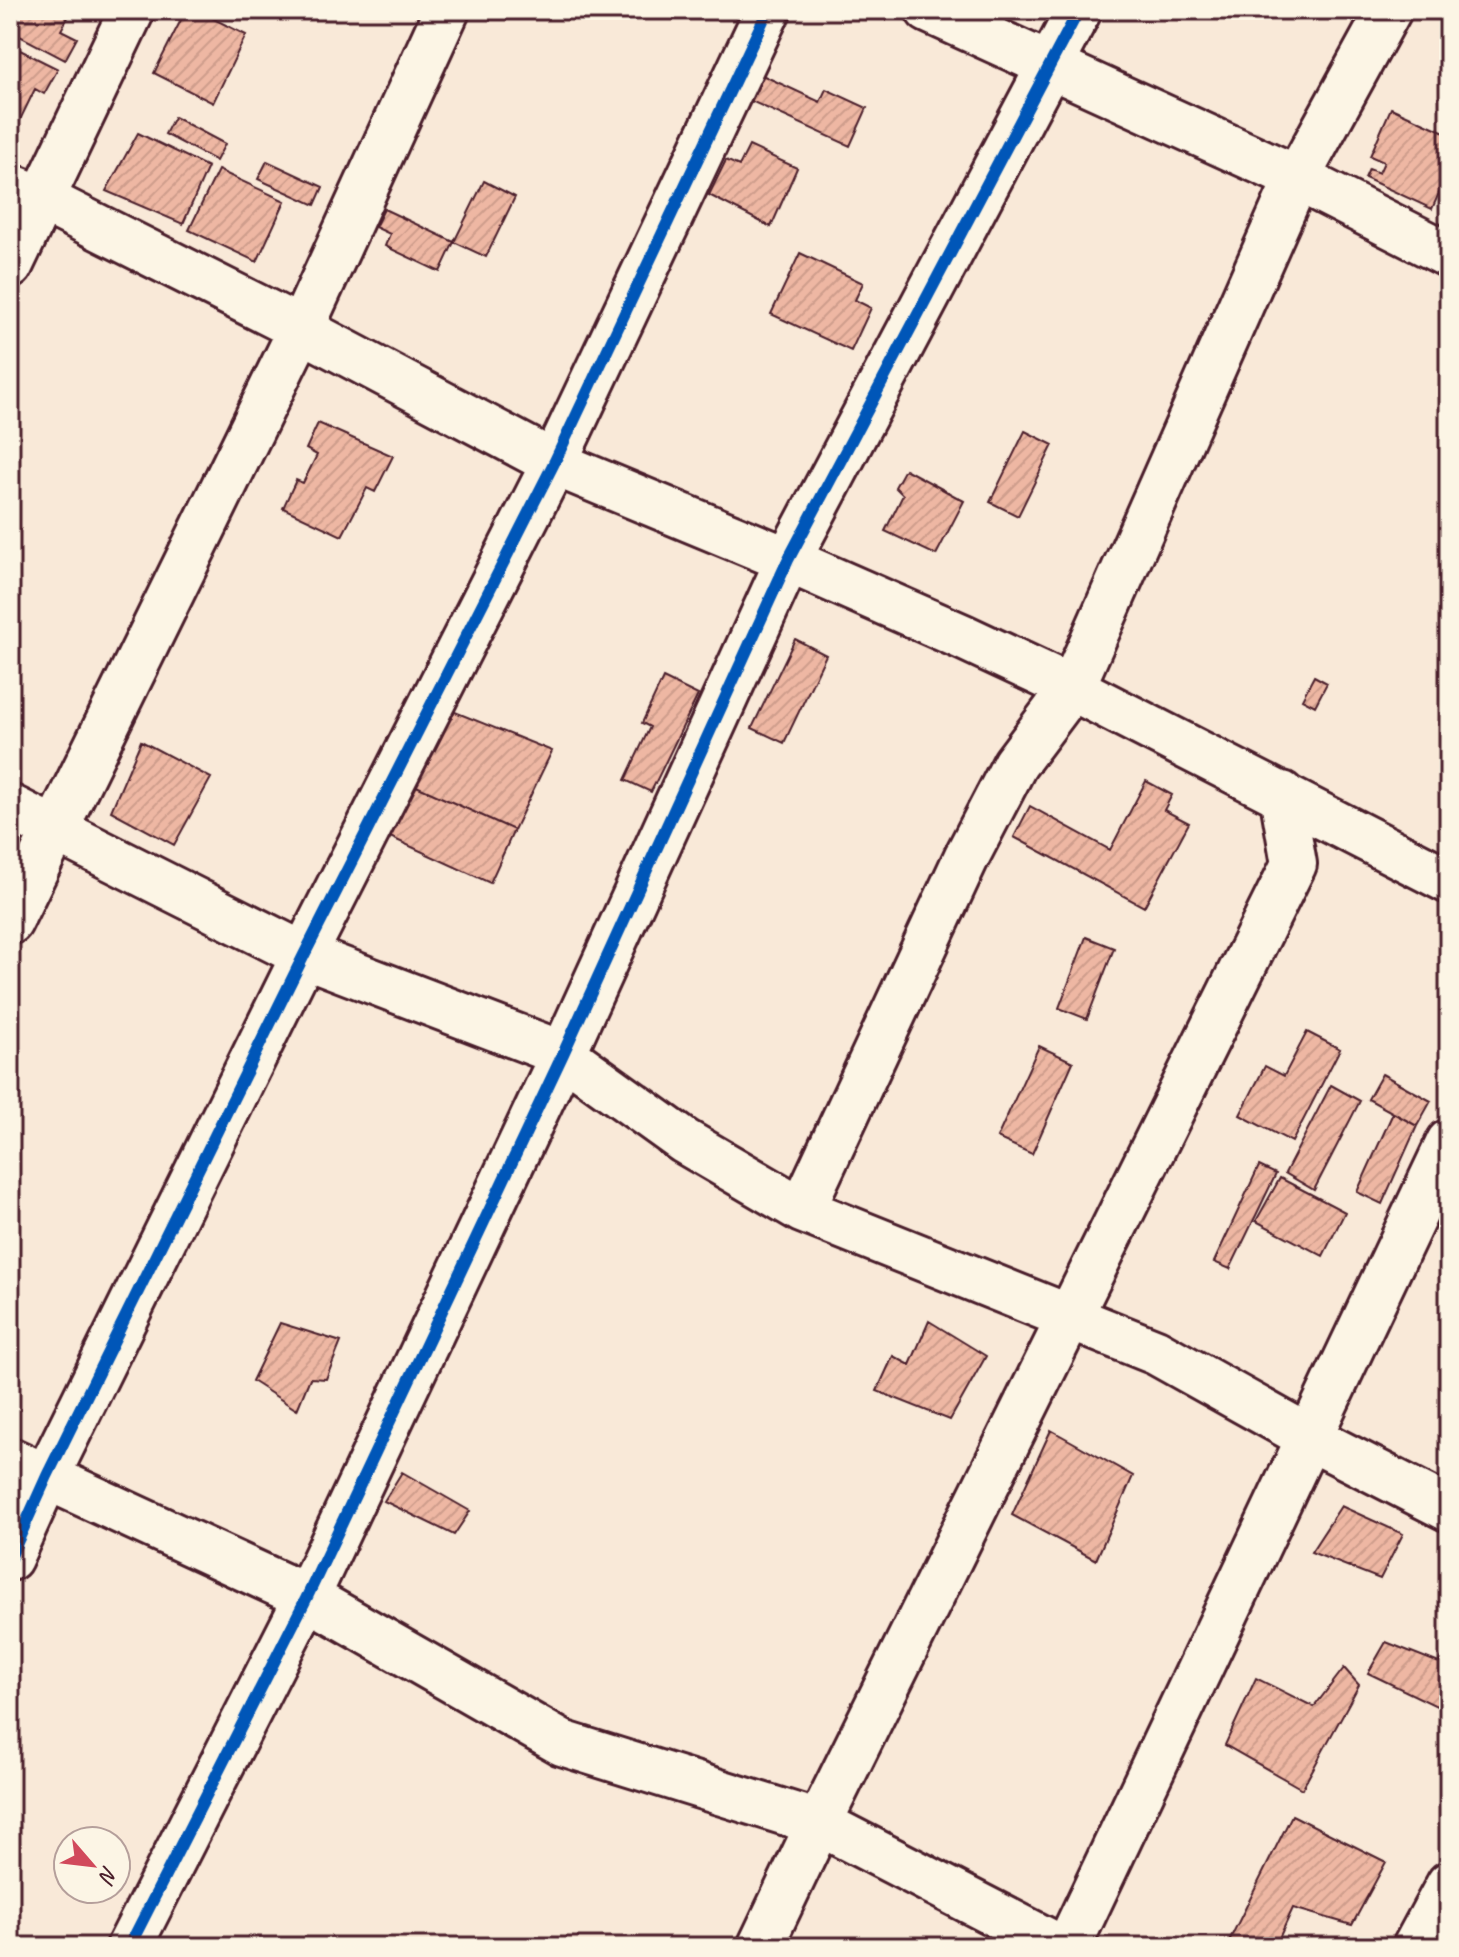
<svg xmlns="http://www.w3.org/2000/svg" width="1459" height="1957" font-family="Caveat,sans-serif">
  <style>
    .building { fill: url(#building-hatch); stroke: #4a1f2b; stroke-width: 2 }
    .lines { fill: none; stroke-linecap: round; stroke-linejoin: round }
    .minor-casing { stroke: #4a1f2b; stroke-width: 50 }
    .minor { stroke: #fcf5e5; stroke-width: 44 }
    .cycleway-casing { stroke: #fcf5e5; stroke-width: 17 }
    .cycleway { stroke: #0057b8; stroke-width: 12 }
  </style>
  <defs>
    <pattern id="building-hatch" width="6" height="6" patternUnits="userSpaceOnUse" patternTransform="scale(2)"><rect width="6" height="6" fill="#eeb7a3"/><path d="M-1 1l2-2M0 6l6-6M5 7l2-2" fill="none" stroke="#ce9d8c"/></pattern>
  </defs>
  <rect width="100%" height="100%" fill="#f9e9d8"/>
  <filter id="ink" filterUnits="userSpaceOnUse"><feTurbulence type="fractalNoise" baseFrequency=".0125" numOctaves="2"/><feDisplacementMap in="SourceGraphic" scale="16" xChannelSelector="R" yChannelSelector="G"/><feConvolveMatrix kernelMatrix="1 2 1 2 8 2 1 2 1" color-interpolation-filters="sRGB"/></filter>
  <g filter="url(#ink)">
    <path class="building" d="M10 10H72L61 30 77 38 65 60 10 31Z
      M186 10H196L246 35 213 103 154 73Z
      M10 45 58 69 44 94 35 89 18 124 10 120Z
      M762 75 820 102 826 89 867 108 850 146 751 101Z
      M1391 108 1449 134V171L1432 209 1365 178 1369 169 1379 173 1384 162 1370 156Z
      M174 117 225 144 216 161 165 134Z
      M138 133 208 167 183 224 106 191Z
      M749 146 797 168 771 227 709 195 726 160 739 166Z
      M267 161 323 187 315 205 258 179Z
      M218 170 285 201 257 262 189 230Z
      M484 181 515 197 486 257 454 242Z
      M384 209 454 242 440 272 385 246 390 234 375 227Z
      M800 253 863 283 855 300 871 308 851 351 771 314Z
      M318 423 393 456 375 492 367 488 342 536 283 508 296 480 303 483 317 455 306 449Z
      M1025 431 1053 445 1018 516 990 502Z
      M905 469 964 501 936 555 885 531 903 495 895 487Z
      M795 639 826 655 784 743 752 728Z
      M1314 676 1327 683 1315 706 1302 699Z
      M663 678 698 695 651 792 625 780 650 727 642 723Z
      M450 710 552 751 514 830 414 785Z
      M141 741 211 778 174 845 111 811Z
      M1146 781 1172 795 1164 810 1189 823 1144 907 1014 837 1030 806 1110 850Z
      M414 785 514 830 490 883 390 837Z
      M1086 937 1114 948 1087 1019 1059 1008Z
      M1307 1032 1340 1049 1292 1142 1240 1115 1265 1066 1284 1076Z
      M1039 1046 1073 1062 1032 1154 997 1138Z
      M1382 1074 1431 1101 1417 1126 1368 1099Z
      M1331 1085 1360 1101 1314 1190 1285 1173Z
      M1393 1113 1417 1126 1382 1204 1357 1192Z
      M1259 1166 1276 1174 1230 1269 1214 1262Z
      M1280 1178 1345 1212 1323 1256 1256 1221Z
      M929 1321 986 1356 950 1420 877 1391 893 1356 910 1365Z
      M280 1323 341 1342 326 1379 310 1378 297 1410 252 1381Z
      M1051 1430 1133 1476 1096 1560 1012 1515Z
      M402 1472 470 1511 454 1535 384 1501Z
      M1341 1506 1403 1534 1380 1579 1311 1552Z
      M1386 1642 1439 1663 1449 1642V1712L1368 1673Z
      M1344 1668 1359 1685 1302 1789 1225 1745 1256 1678 1314 1707Z
      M1292 1815 1386 1862 1352 1925 1293 1908 1275 1947H1226Z"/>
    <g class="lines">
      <defs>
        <path id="minor" d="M928 10 1297 178 1449 255
          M10 186 42 199 301 329 554 463 788 560 963 637 1072 688 1449 881
          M10 266 132 10
          M10 807 304 955 563 1054 684 1141 802 1210 1156 1352 1310 1438 1449 1509
          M10 922 301 329 447 10
          M802 1210 966 858 1015 764 1072 688 1297 178 1389 10
          M10 1460 307 1597 562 1743 819 1823 1059 1947
          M10 1558 47 1476 304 955 554 463 768 10
          M129 1947 307 1597 563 1054 788 560 1079 10
          M760 1947 819 1823 1294 864 1282 794
          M1068 1947 1449 1142
          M1415 1947 1449 1884"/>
      </defs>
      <use href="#minor" class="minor-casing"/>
      <use href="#minor" class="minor"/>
      <defs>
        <path id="cycleway" d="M10 1558 47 1476 304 955 554 463 768 10
          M129 1947 307 1597 563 1054 788 560 1079 10"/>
      </defs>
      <use href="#cycleway" class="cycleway-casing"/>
      <use href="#cycleway" class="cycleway"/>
    </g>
  </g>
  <rect width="1459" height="1957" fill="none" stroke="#fcf5e5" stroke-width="40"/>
  <rect x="20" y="20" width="1419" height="1917" fill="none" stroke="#4a1f2b" stroke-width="3" filter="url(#ink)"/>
  <g transform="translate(92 1865) rotate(118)"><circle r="38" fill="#fcf5e5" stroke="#b59f9b" stroke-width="2"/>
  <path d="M0-6L14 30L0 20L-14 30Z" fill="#d1495b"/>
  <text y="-12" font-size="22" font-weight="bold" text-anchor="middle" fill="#4a1f2b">N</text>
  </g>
</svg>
